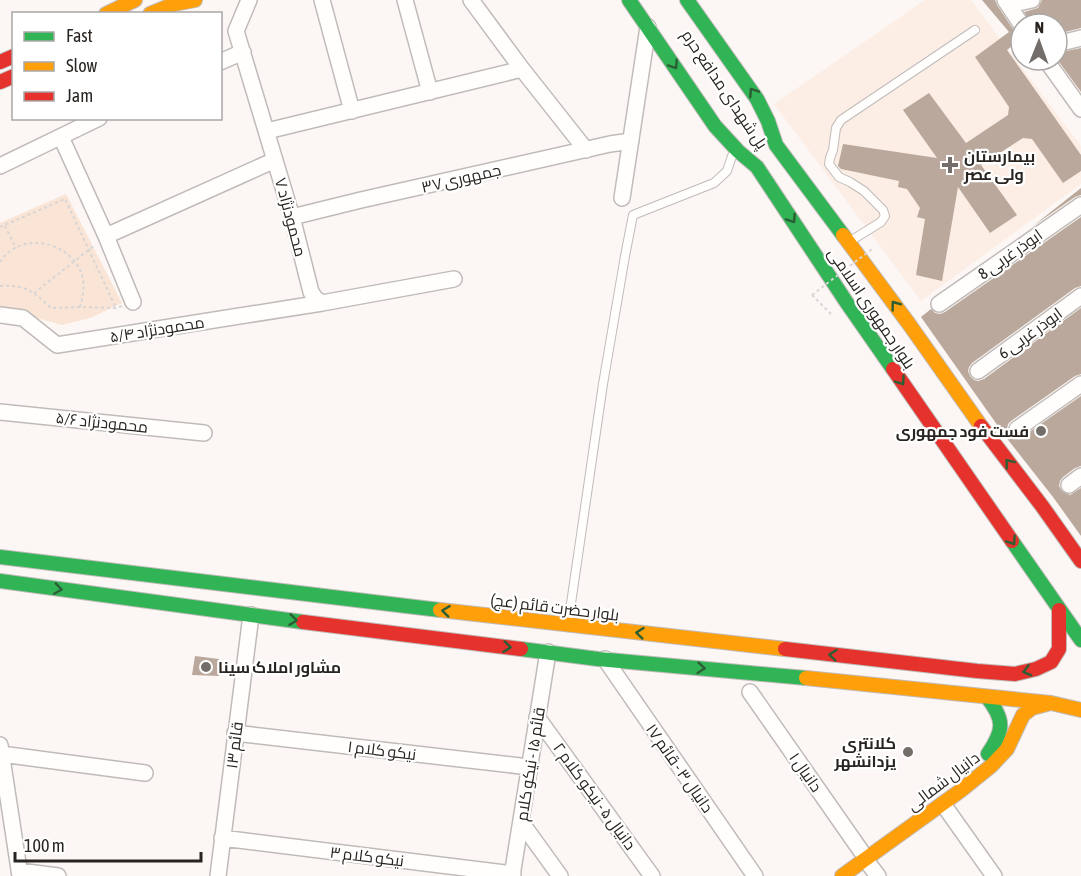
<svg xmlns="http://www.w3.org/2000/svg" width="1081" height="876" font-family="'Asap Condensed',Cairo,sans-serif">
  <style>
    .built { fill: #fceee5 }
    .green { fill: #fae4d5 }
    .building { fill: #b9a89b }
    .lines { fill: none; stroke-linecap: round; stroke-linejoin: round }
    .lane-casing { stroke: #c0bbb8; stroke-width: 10 }
    .street-casing { stroke: #c0bbb8; stroke-width: 18 }
    .fast-casing { stroke: #c0bbb8; stroke-width: 16 }
    .slow-casing { stroke: #c0bbb8; stroke-width: 16 }
    .jam-casing { stroke: #c0bbb8; stroke-width: 16 }
    .path { stroke: #d7d5d5; stroke-width: 2; stroke-dasharray: 3 3; stroke-linecap: butt }
    .lane { stroke: #fffefd; stroke-width: 8 }
    .street { stroke: #fffefd; stroke-width: 15 }
    .fast { stroke: #30b455; stroke-width: 14 }
    .slow { stroke: #ff9f0a; stroke-width: 14 }
    .jam { stroke: #e5322d; stroke-width: 14 }
    .path-bridge { stroke: #d7d5d5; stroke-width: 2; stroke-dasharray: 3 3; stroke-linecap: butt }
    .oneway { stroke: #2c5e35 }
    .poi-dot { fill: #736e6a; stroke: #fff; stroke-width: 2 }
    .labels { text-anchor: middle; stroke-width: 4.5; stroke-linejoin: round; paint-order: stroke }
    .street-label { font-size: 16px; fill: #292420; stroke: #fff }
    .poi-label { font-size: 16px; font-weight: bold; fill: #292420; stroke: #fff; text-anchor: start }
  </style>
  <rect width="100%" height="100%" fill="#fcf7f4"/>
  <path class="built" d="M925 0H971L1081 146V184L921 301 774 104Z"/>
  <path class="green" d="M66 194 122 303 90 318 62 325 0 308V223Z"/>
  <path class="building" d="M982 0H995L997 5 1013 29 1016 32 1021 34V39L1007 50 1081 155V171L1063 183 1032 139 1023 138 981 165 1017 215 990 233 958 187 942 281 916 275 925 219 917 217 920 208 907 189 898 187 899 181 841 169 838 166 843 144 937 158 903 110 929 93 966 143 1008 115 1009 107 975 57 1009 32Z
    M1042 0H1081V28L1057 34V24H1031L1024 12 1038 8Z
    M1081 48V92L1057 59V53Z
    M1081 188V195L1075 197 1033 226Z
    M1081 217V286L1075 288 972 363 969 367 968 371 970 376 974 380 978 381 984 379 1081 308V374L1075 376 1011 421 1008 424 1007 429 1009 434 1012 438 1017 439 1022 437 1081 396V466L1075 468 1063 477 1060 481 1059 486 1062 491 1070 495 1081 488V536L1053 497 1005 436 921 317 931 309 935 313 940 314 945 312Z
    M195 656 219 659V676L192 675Z"/>
  <g class="lines">
    <defs>
      <path id="lane" d="M852 240 881 222 885 216 883 210 864 191 850 182 839 177 829 164 830 158 833 150 836 128 841 120 975 30
        M568 624 603 384 625 256 633 215 714 183 727 171 732 156 736 153"/>
      <path id="street" d="M249 0 236 31 292 217 311 292 315 298 322 303 454 279
        M322 0 352 111
        M405 0 430 92
        M471 0 522 69 586 150
        M1005 0 1021 24
        M1008 5 1032 0
        M1057 44 1081 38
        M1046 60 1081 109
        M220 62 243 52
        M267 131 522 69
        M61 137 106 236 133 302
        M0 166 99 118
        M622 198 648 27
        M292 217 361 200 610 144 631 141
        M106 236 275 160
        M939 304 1081 205
        M0 315 23 318 57 345 322 303
        M978 371 1081 296
        M0 412 204 433
        M1017 429 1081 384
        M1069 485 1081 476
        M605 659 755 876
        M750 692 861 851
        M537 717 652 876
        M235 733 529 767
        M0 745 20 876
        M1 754 145 773
        M943 804 994 876
        M521 822 560 876
        M222 838 513 874
        M865 859 878 876
        M19 871 58 876
        M218 876 251 615
        M512 876 548 652"/>
      <path id="fast" d="M629 0 715 126 738 151 757 167 847 303 893 369
        M687 0 757 99 768 121 776 145 843 235
        M1012 541 1081 640
        M0 557 440 610
        M0 581 303 622
        M521 649 598 659 806 678
        M987 697C1005 720 1004 730 988 754"/>
      <path id="slow" d="M106 14 135 0
        M150 14 174 4 195 0
        M843 235 909 324 981 426
        M440 610 785 649
        M806 678 1051 703 1081 710
        M842 876 960 791 991 766 1007 749 1023 715 1032 708 1047 704"/>
      <path id="jam" d="M0 62 14 56
        M0 82 14 76
        M893 369 1012 541
        M981 426 1042 506 1081 561
        M303 622 521 649
        M785 649 977 671 1015 674 1036 669 1051 662 1059 649V610"/>
    </defs>
    <use href="#lane" class="lane-casing"/>
    <use href="#street" class="street-casing"/>
    <use href="#fast" class="fast-casing"/>
    <use href="#slow" class="slow-casing"/>
    <use href="#jam" class="jam-casing"/>
    <path class="path" d="M5 226 16 248
      M0 227 65 199 116 308
      M0 262C20 230 71 241 82 275 85 286 83 296 80 307
      M0 286C25 284 34 292 51 308L80 307 116 308 122 306
      M34 293 95 245
      M812 295 831 314"/>
    <use href="#lane" class="lane"/>
    <use href="#street" class="street"/>
    <use href="#fast" class="fast"/>
    <use href="#slow" class="slow"/>
    <use href="#jam" class="jam"/>
    <path class="path-bridge" d="M812 295 872 249"/>
  </g>
  <defs><path id="oneway-chevron" d="M-2-3.5L2.5 0L-2 3.5" fill="none" stroke-width="1.6" stroke-linecap="round" stroke-linejoin="round" transform="scale(1.5)"/></defs>
  <g class="oneway">
    <use href="#oneway-chevron" transform="translate(674 65) rotate(56)"/>
    <use href="#oneway-chevron" transform="translate(753 92) rotate(-123)"/>
    <use href="#oneway-chevron" transform="translate(792 219) rotate(57)"/>
    <use href="#oneway-chevron" transform="translate(895 305) rotate(-127)"/>
    <use href="#oneway-chevron" transform="translate(901 381) rotate(55)"/>
    <use href="#oneway-chevron" transform="translate(1009 463) rotate(-128)"/>
    <use href="#oneway-chevron" transform="translate(1012 541) rotate(56)"/>
    <use href="#oneway-chevron" transform="translate(58 589) rotate(8)"/>
    <use href="#oneway-chevron" transform="translate(446 611) rotate(-173)"/>
    <use href="#oneway-chevron" transform="translate(293 620) rotate(7)"/>
    <use href="#oneway-chevron" transform="translate(640 633) rotate(-174)"/>
    <use href="#oneway-chevron" transform="translate(507 647) rotate(7)"/>
    <use href="#oneway-chevron" transform="translate(833 655) rotate(-174)"/>
    <use href="#oneway-chevron" transform="translate(701 668) rotate(5)"/>
    <use href="#oneway-chevron" transform="translate(1027 671) rotate(166)"/>
  </g>
  <g class="poi-dot">
    <path d="M947 156h6v6h6v6h-6v6h-6v-6h-6v-6h6z"/>
    <circle cx="1041" cy="431" r="6"/>
    <circle cx="206" cy="667" r="6"/>
    <circle cx="908" cy="752" r="6"/>
  </g>
  <g class="labels">
    <g class="street-label">
      <text transform="translate(725 89) rotate(56)" y="6">پل شهدای مدافع حرم</text>
      <text transform="translate(461 178) rotate(-13)" y="6">جمهوری ۳۷</text>
      <text transform="translate(291 217) rotate(75)" y="6">محمودنژاد ۷</text>
      <text transform="translate(1010 254) rotate(-35)" y="6">ابوذر غربی 8</text>
      <text transform="translate(872 308) rotate(56)" y="6">بلوار جمهوری اسلامی</text>
      <text transform="translate(157 329) rotate(-9)" y="6">محمودنژاد ۵/۴</text>
      <text transform="translate(1030 333) rotate(-36)" y="6">ابوذر غربی 6</text>
      <text transform="translate(102 422) rotate(6)" y="6">محمودنژاد ۵/۶</text>
      <text transform="translate(555 607) rotate(7)" y="6">بلوار حضرت قائم (عج)</text>
      <text transform="translate(234 745) rotate(-83)" y="6">قائم ۱۳</text>
      <text transform="translate(382 750) rotate(7)" y="6">نیکو کلام ۱</text>
      <text transform="translate(530 764) rotate(-81)" y="6">قائم ۱۵ - نیکو کلام</text>
      <text transform="translate(680 768) rotate(55)" y="6">دانیال ۳ - قائم ۱۷</text>
      <text transform="translate(806 772) rotate(55)" y="6">دانیال ۱</text>
      <text transform="translate(943 781) rotate(-37)" y="6">دانیال شمالی</text>
      <text transform="translate(595 796) rotate(54)" y="6">دانیال ۵ - نیکو کلام ۲</text>
      <text transform="translate(367 856) rotate(7)" y="6">نیکو کلام ۳</text>
    </g>
    <g class="poi-label">
      <text x="964" y="162">بیمارستان<tspan x="964" dy="18">ولی عصر</tspan></text>
      <text x="1029" y="437" text-anchor="end">فست فود جمهوری</text>
      <text x="218" y="673">مشاور املاک سینا</text>
      <text x="896" y="749" text-anchor="end">کلانتری<tspan x="896" dy="18">یزدانشهر</tspan></text>
    </g>
  </g>
  <rect x="12" y="12" width="210" height="108" fill="#ffffff" stroke="#a9a7a6" stroke-width="1.5"/>
  <rect x="24" y="32" width="30" height="9" fill="#30b455" stroke="#a9a7a6" stroke-width="1.5"/>
  <text x="66" y="42" font-size="18" fill="#292420">Fast</text>
  <rect x="24" y="62" width="30" height="9" fill="#ff9f0a" stroke="#a9a7a6" stroke-width="1.5"/>
  <text x="66" y="72" font-size="18" fill="#292420">Slow</text>
  <rect x="24" y="92" width="30" height="9" fill="#e5322d" stroke="#a9a7a6" stroke-width="1.5"/>
  <text x="66" y="102" font-size="18" fill="#292420">Jam</text>
  <g transform="translate(1039 42) rotate(1)"><circle r="28" fill="#ffffff" stroke="#a9a7a6" stroke-width="1.5"/>
  <path d="M0-4.5L10 22L0 15L-10 22Z" fill="#736e6a"/>
  <text y="-9" font-size="16" font-weight="bold" text-anchor="middle" fill="#292420">N</text>
  </g>
  <path d="M15 852v9h186v-9" fill="none" stroke="#292420" stroke-width="3"/>
  <text x="24" y="852" font-size="18" fill="#292420" stroke="#ffffff" stroke-width="4.5" paint-order="stroke">100 m</text>
</svg>
